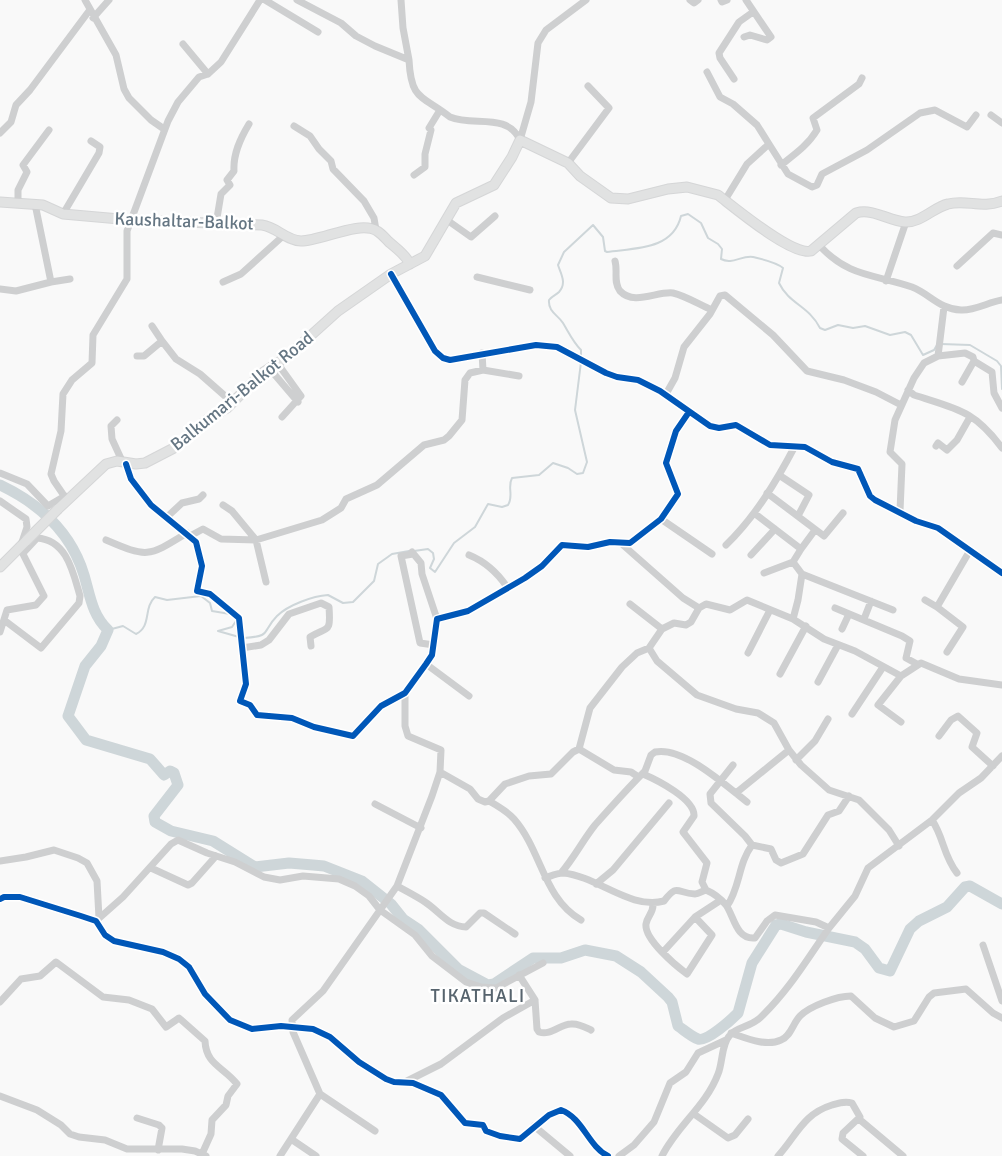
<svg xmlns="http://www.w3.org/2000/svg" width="1002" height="1156" font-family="Signika,sans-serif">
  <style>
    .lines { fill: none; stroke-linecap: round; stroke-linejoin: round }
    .stream { stroke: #ced6d9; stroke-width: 2 }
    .river { stroke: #ced6d9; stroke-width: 11 }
    .major-casing { stroke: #d5d6d7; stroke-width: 11 }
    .minor { stroke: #cecfd0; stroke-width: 7 }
    .major { stroke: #e1e2e2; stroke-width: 9 }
    .major-bridge-casing { stroke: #d5d6d7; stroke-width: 11; stroke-linecap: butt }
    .major-bridge { stroke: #e1e2e2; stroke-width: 9 }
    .cycleway-casing { stroke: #fff; stroke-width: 9 }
    .cycleway { stroke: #0057b8; stroke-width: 6 }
    .labels { text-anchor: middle; stroke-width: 5; stroke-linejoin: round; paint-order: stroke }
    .street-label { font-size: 18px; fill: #657683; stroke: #fff }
    .neighbourhood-label { font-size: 19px; letter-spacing: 1px; fill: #57646e; stroke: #fff }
  </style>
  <rect width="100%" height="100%" fill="#f9f9f9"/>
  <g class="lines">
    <path class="stream" d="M941 344 970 345 997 361 1001 366 1002 389
      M581 357V350C573 342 569 333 563 323 558 315 548 312 549 300 552 296 556 295 559 292 567 283 561 274 558 265L564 252 593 225 603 237 605 251 607 252C635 248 673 250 681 216L688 214 701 223 708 238 718 244 722 249 721 259C732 265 742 255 753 257 761 259 776 262 783 268L779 283C789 304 809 306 820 328L825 330 838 325 853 328 865 326 890 335 905 332 911 335 923 355 934 350 937 345
      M414 551 428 549 433 553 434 559 430 568 435 572 454 543 475 527 488 504 502 507 508 505C514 496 507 487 512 478L539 475 553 463 568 468 577 474 583 473 587 462 575 410 581 362
      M236 621 232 627 218 631 239 637
      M108 630 123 626 136 634C152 626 143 608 155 597L167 600 201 596 210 603 212 611 230 614
      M244 638C273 636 261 632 277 616 288 605 313 596 328 595L343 603 353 602 374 581 378 564 392 554 409 551"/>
    <path class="river" d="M0 485C40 504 71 532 84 575 90 595 92 615 108 630L101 646 85 666 68 716 86 740 150 759 164 775 170 771 174 773 178 785 154 816 155 822 171 831 213 841 255 867 289 863 313 865 324 866 362 881 391 904 403 919 418 929 458 969 488 985 494 984 533 958H561L585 950 616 956 641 972 668 997 672 1002 678 1026C684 1030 692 1037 698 1039 707 1042 732 1019 738 1013L752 963 776 925 781 924 806 932 855 942 865 949 879 968 890 971 910 929 919 921 947 907 965 887 970 886 1002 904"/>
    <defs>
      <path id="major" d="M0 202 43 205 63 214 131 220 262 225C277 227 285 240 301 241 321 241 360 220 377 231 382 234 385 238 389 242 397 249 405 254 410 264
        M58 509 106 464 117 461 136 464 145 463 174 448 208 419 227 408 262 373 288 356 338 311 391 274 425 256 456 203 494 185 512 157 520 140 568 163 580 176 611 198 628 199 668 189 687 187 718 195C735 208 792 256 811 251L856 213C873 208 889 221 905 222 921 223 934 207 948 204 966 199 982 209 1002 201
        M0 567 26 541"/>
    </defs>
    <use href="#major" class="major-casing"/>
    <path class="minor" d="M85 0 116 55 124 89 129 98 151 120 164 129
      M265 0 318 32
      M297 0 341 23 356 36 375 46 409 60C411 101 422 95 450 117 473 127 507 112 520 140
      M401 0 403 28 409 60
      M690 0 694 3 698 0
      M721 0 722 2 727 0
      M93 18 109 0
      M744 37 750 35 767 40 771 37 746 0
      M183 44 208 74
      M707 72 720 97 733 104 757 125 769 144
      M734 79 720 58 719 53 739 22 753 12
      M991 115 1002 123
      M294 126 310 136 319 149 331 161 333 169 364 201 374 218 376 230
      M0 133 11 122 16 105 30 90 89 11
      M520 140 531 102 538 43 546 30 586 0
      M568 163 609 108 588 86
      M781 165C795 154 808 145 817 130L813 118 859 84 862 78
      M414 175 425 167V154L431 130 429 128 440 110
      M725 200 747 164 769 144 788 174 812 187 817 185 822 174 867 150 920 113 935 110 967 127 976 115
      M18 204V190L27 172 23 165 49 130
      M63 214 99 153 100 147 91 141
      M447 220 471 237 495 216
      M216 224 221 194 230 185 227 180 234 171C233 154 240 139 249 124
      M819 245C849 278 875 274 912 287 930 294 939 309 961 310 974 311 989 302 1002 300
      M615 261C618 271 613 282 620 291 634 306 657 291 673 293 686 296 700 305 712 310
      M957 266 993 233 1002 235
      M391 274 435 351 443 358 450 360 536 345 557 347 606 373 617 377 638 380 660 391 710 426 719 428 736 425 770 445 805 447 832 462 858 469 870 496 875 500 916 521 938 528 1002 573
      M477 277 530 290
      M886 281 906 222
      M51 282 70 279
      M223 282 241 274 283 236
      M0 289 16 291 51 282 35 204
      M152 326 162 341
      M482 353 483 370
      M137 356H144L162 341 176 359 200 374 233 403
      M938 356 965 353 973 357 974 361 962 382
      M974 361 992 372 994 393 1002 408
      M278 364 301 396 282 417
      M269 368 298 402
      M908 390 914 395C957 409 974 410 1002 448
      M666 394 675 378 684 347 710 314 720 296 725 295 773 335 807 371 844 380 876 392 901 405
      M117 420 111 426 112 439 123 463
      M936 446 938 443 947 450 957 440 970 417
      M126 464 131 479 151 505 196 542 202 566 197 591 210 594 239 618 246 684 240 701 250 705 257 715 292 718 314 727 353 736 381 706 405 693 426 664 432 655 437 619 468 611 525 578 542 566 562 545 588 547 610 542 630 543 661 519 678 494 666 463 676 431 689 412
      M0 473 27 484 48 506 65 496
      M779 475 809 495 798 516
      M767 493 824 536 843 513
      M67 500 54 481 51 474 61 431 63 394 72 380 92 363 93 335 127 279V231L168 121 178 102 199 77 208 74 221 62 260 0
      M0 501 26 519 27 527 20 548 44 596 36 605 7 610 0 632
      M223 505 232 511 256 540 266 582
      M900 511 902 464 890 452 895 420 914 378 924 363 938 356 944 307
      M754 513 801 549 815 530
      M167 517 182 503 199 499 203 495
      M661 519 712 554
      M190 536 203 529 221 539 256 540 322 520 341 508 346 499 377 485 424 445 444 440 449 436 462 420 465 380 470 373 483 370 519 376
      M106 540C148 558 148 557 187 533
      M623 545 683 598 699 608
      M726 545C755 517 776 482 795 446
      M412 552 421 563 422 574 437 619
      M413 554 401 556 420 643 434 645
      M469 555C486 562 497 572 507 587
      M751 555 775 529
      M793 562 802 574 893 610
      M764 573 793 562 801 549
      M925 600 937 607
      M630 604 662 629
      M835 608 902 636 910 641 906 658 917 664
      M793 619 798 600 802 574
      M864 619 871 601
      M4 620 41 648 79 603 80 596C73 572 67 540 37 538L23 553
      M842 629 849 614
      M242 648 261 645 269 640 289 614 321 603 329 607C331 634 328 626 310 637L311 646
      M649 648 657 661 697 695 736 709 758 713 774 723 789 750 801 765 829 790 859 800 889 830 899 846
      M947 652 963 627 937 607 969 552
      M748 653 770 610
      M426 664 469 696
      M780 674 806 626
      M901 676 878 705 901 722
      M818 682 838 645
      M852 714 883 667
      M939 736 951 720 958 716 977 733 972 747 993 766
      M579 749 614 770 631 772 637 776
      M796 760 815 741 828 719
      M733 765 710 794 711 803 745 836 752 845 771 849 776 860 781 863 803 854 828 815 839 811 849 796
      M440 772 470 789 478 799 485 802 489 801C498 806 508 812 514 819 542 851 543 898 581 920
      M643 774C657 780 695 799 694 816L683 832 707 863 702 882 706 890
      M736 793 789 750
      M489 801 505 784 529 776 551 774 573 752 579 749 590 708 622 667 637 653 649 648 662 629 674 623 686 625 691 622 699 608 706 604 730 610 747 600 793 619 824 639 855 651 901 676 921 663 959 679 1002 685
      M375 804 421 828
      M932 820C944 838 943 855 957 873
      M0 861 26 857 54 850 78 858 87 863 97 881 99 918
      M151 868 188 885 192 883 216 856
      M561 873C574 858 583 840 595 825 611 807 629 787 645 771L651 755 655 752C683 746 725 785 747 802
      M545 878C551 876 557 873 563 873 597 876 630 910 664 901 678 883 676 893 695 894 699 894 702 891 706 890 713 893 721 899 726 905 734 916 736 940 755 938L767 921 775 915 816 922 829 928 855 896 868 868 932 820 959 793 981 778 1002 756
      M596 884 613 870 669 803
      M397 886C406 891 416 896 425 902 439 911 449 927 466 927L480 913H484L515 934
      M0 899 4 897H20L81 916 96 921 105 935 114 941 163 952 179 959 189 967 205 994 230 1020 252 1029 281 1026 313 1029 330 1037 359 1062 386 1079 394 1082 413 1083 441 1095 465 1123 483 1125 486 1131 500 1136 520 1139 549 1115 561 1110C583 1118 588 1146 608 1156
      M653 903C654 913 647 916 646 924 644 939 675 965 687 974L712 935 695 917
      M727 906C740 888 738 864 752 845
      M96 921 123 897 171 844 178 840 207 853 235 862 264 877 280 880 303 876 339 879 355 886 369 896 380 910 415 935 432 956 466 982 481 987 496 988 543 963
      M983 945 1002 1001
      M663 952 695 917 721 900
      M519 975 535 1000 537 1029 539 1032C551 1036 560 1024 571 1024 578 1023 585 1027 591 1030
      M0 1002 21 979 40 976 56 962 103 997 129 1000 152 1009 166 1027 179 1018 205 1041C206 1065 224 1067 237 1084L228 1096 226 1105 212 1120 211 1134 202 1154
      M731 1033C746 1038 766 1047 781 1040 791 1036 793 1023 800 1016 810 1006 837 996 851 996L875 1018 894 1027 914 1021 929 997 934 993 966 989 993 1013 1002 1018
      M407 1081 441 1064 503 1018 535 1000
      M320 1094 375 1131
      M0 1096 37 1110 61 1125 70 1134 79 1137 105 1140 127 1149H182L195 1151 206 1156
      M694 1114 728 1138 735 1135 748 1119
      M137 1118 159 1125 162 1128 158 1150
      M859 1119 903 1156
      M534 1126 570 1156
      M291 1139 316 1156
      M280 1156 320 1094 293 1032 292 1020 323 991 397 886 432 796 440 772 441 750 408 736 405 726V693
      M619 1156 634 1145 654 1122 670 1083 686 1072 698 1053 726 1040
      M662 1156C677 1126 706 1106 718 1074 723 1062 721 1045 730 1035 736 1027 752 1027 762 1016 789 990 808 958 829 928
      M778 1156C797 1135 803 1114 832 1105 839 1103 845 1101 852 1103L860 1117 843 1133 842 1139 863 1156"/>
    <use href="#major" class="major"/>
    <defs>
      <path id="major-bridge" d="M26 541 58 509"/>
    </defs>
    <use href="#major-bridge" class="major-bridge-casing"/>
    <use href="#major-bridge" class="major-bridge"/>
    <defs>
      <path id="cycleway" d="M391 274 435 351 443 358 450 360 536 345 557 347 606 373 617 377 638 380 660 391 710 426 719 428 736 425 770 445 805 447 832 462 858 469 870 496 875 500 916 521 938 528 1002 573
        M126 464 131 479 151 505 196 542 202 566 197 591 210 594 239 618 246 684 240 701 250 705 257 715 292 718 314 727 353 736 381 706 405 693 426 664 432 655 437 619 468 611 525 578 542 566 562 545 588 547 610 542 630 543 661 519 678 494 666 463 676 431 689 412
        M0 899 4 897H20L81 916 96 921 105 935 114 941 163 952 179 959 189 967 205 994 230 1020 252 1029 281 1026 313 1029 330 1037 359 1062 386 1079 394 1082 413 1083 441 1095 465 1123 483 1125 486 1131 500 1136 520 1139 549 1115 561 1110C583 1118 588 1146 608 1156"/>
    </defs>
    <use href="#cycleway" class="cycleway-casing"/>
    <use href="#cycleway" class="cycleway"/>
  </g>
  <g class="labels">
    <g class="street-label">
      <text transform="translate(184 221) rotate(2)" y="6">Kaushaltar-Balkot</text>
      <text transform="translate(242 391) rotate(-39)" y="6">Balkumari-Balkot Road</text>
    </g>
    <g class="neighbourhood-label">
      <text x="478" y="1002">TIKATHALI</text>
    </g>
  </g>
</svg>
